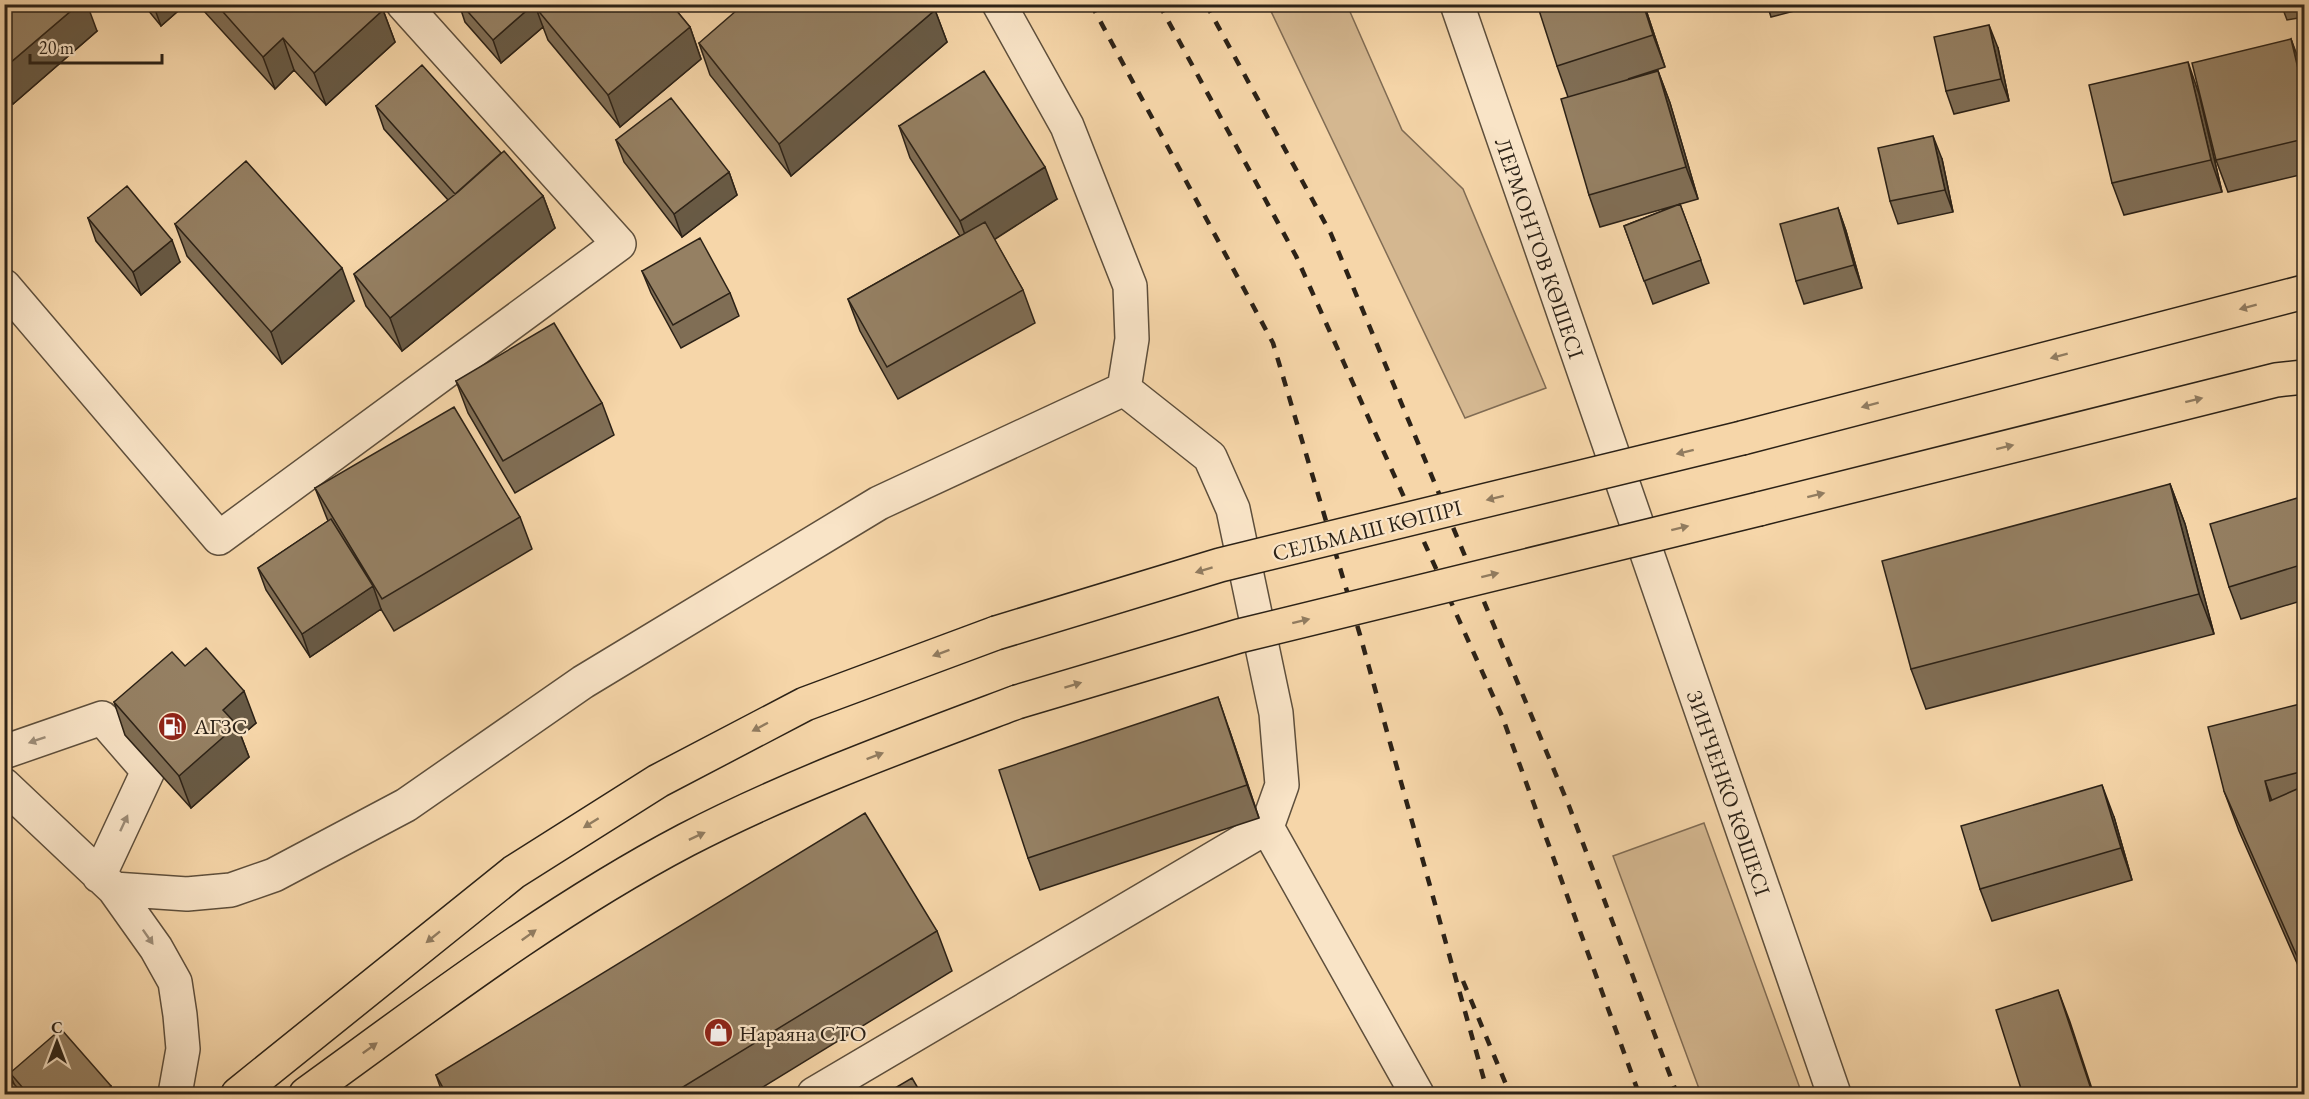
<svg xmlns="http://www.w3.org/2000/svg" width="2309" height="1099" font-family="'EB Garamond',serif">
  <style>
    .green { fill: #d4b790; stroke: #806c54; stroke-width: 1.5 }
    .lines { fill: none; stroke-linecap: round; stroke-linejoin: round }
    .minor-casing { stroke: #5e4f3c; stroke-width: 36 }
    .major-casing { stroke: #2c2217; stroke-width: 36 }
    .minor { stroke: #f9e4c7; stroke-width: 33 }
    .major { stroke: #f6d6a9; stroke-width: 33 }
    .rail { stroke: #2c2217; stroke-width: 4.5; stroke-dasharray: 10 10; stroke-linecap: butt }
    .major-bridge-casing { stroke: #2c2217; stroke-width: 36; stroke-linecap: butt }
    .major-bridge { stroke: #f6d6a9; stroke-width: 33 }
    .wall { fill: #806e55; stroke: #2c2217; stroke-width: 1.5 }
    .shaded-wall { fill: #685a45; stroke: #2c2217; stroke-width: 1.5 }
    .building { fill: #958063; stroke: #2c2217; stroke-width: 1.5 }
    .oneway { fill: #917c60 }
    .oneway2 { fill: #9d8d78 }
    .labels { text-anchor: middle; stroke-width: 4.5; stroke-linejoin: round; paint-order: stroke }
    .street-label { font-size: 22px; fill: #2c2217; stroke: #f9e4c7 }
    .poi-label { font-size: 22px; fill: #2c2217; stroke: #f9e4c7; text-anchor: start }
  </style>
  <rect width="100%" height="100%" fill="#f6d6a9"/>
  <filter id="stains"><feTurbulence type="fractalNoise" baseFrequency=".00333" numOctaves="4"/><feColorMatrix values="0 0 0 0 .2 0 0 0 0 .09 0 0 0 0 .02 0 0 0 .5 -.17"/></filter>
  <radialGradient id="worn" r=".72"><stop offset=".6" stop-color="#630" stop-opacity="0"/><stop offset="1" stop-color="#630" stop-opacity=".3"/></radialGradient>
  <path class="green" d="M1268 5H1347L1402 130 1463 189 1546 388 1465 418Z
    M1704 823 1802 1094H1701L1613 856Z"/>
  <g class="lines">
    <defs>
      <path id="minor" d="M999 4 1067 126 1130 286 1132 339 1124 389
        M1457 4 1834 1094
        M4 286 219 538 619 244 403 4
        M4 752 102 718 148 771 99 876
        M4 785 114 889 156 948 175 982 180 1015 183 1049 175 1094
        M1267 827 1417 1094
        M114 889 187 894 231 890 274 875 406 805 583 682 879 503 1124 389
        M814 1094 1267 827 1282 785 1276 713 1233 509 1210 457 1124 389"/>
      <path id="major" d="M1742 438 2304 292
        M1759 509 2276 380 2304 377
        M238 1094 514 872 658 781 805 704 996 633
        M306 1094C429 1005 551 911 686 840 792 785 905 744 1017 702"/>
    </defs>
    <use href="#minor" class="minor-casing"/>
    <use href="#major" class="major-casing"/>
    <use href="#minor" class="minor"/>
    <use href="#major" class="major"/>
    <path class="rail" d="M1091 4 1273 343 1360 635 1488 1094
      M1159 4 1296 256 1502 716 1639 1094
      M1206 4 1331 234 1569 806 1677 1094
      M1463 981 1510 1094"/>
    <defs>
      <path id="major-bridge" d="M996 633 1220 565 1742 438
        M1017 702 1239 636 1759 509"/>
    </defs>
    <use href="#major-bridge" class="major-bridge-casing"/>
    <use href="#major-bridge" class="major-bridge"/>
  </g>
  <path class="wall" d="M4 4 97 31 13 104 4 94Z
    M143 4H186L161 26Z
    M201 4H378L383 10 395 42 326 105 294 70 275 89 202 9Z
    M459 4H671L690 27 701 59 620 127 548 40 543 27 501 63 465 22Z
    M1644 4 1665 67 1628 79 1658 71 1670 103 1698 199 1600 227 1589 195 1568 97 1557 66Z
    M1767 4H1821L1771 17Z
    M2281 4H2304V17L2287 20Z
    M935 10 947 42 791 176 710 75 699 43Z
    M2291 39 2304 79V174L2228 192 2216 160Z
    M1998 48 2009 101 1954 114 1946 91Z
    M2199 94 2222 192 2124 215 2112 183Z
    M376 106 501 153 543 196 555 228 402 351 366 306 354 274 448 200 384 129Z
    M899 126 1057 199 994 239 1023 290 1035 323 898 399 860 331 848 299 960 236 910 158Z
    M616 140 729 172 737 195 682 237 624 162Z
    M1942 159 1953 212 1898 224 1890 201Z
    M1680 204 1709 283 1653 304 1624 226Z
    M1838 208 1846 231 1862 288 1804 304 1796 281Z
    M88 218 180 262 141 295 96 241Z
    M175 224 354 301 282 364 187 256Z
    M642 271 730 293 739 316 681 348 651 293Z
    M456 381 602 403 614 435 515 493 468 413Z
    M2170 484 2185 524 2214 634 1926 709 1911 669Z
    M315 488 520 517 532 549 394 631 381 609 310 657 266 590 258 568 328 521Z
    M2304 496V600L2241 619 2229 587Z
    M185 666 256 723 241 736 249 757 191 808 125 735 114 702Z
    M2304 703V979L2239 831 2224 791Z
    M1229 729 1259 818 1040 890 1028 858Z
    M2114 817 2132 880 1992 921 1980 889Z
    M937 931 952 971 750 1095H443L436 1075Z
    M10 1073 114 1095H4L14 1084Z"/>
  <path class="shaded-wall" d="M79 4H87L97 31 13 104 4 81V68Z
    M153 4H186L161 26Z
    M534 4H568L536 8 543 27 501 63 493 40Z
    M1643 4H1644L1665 67 1653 35Z
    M383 10 395 42 326 105 314 73Z
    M935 10 947 42 791 176 779 144Z
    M1989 25 1998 48 2009 101 2001 79Z
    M690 27 701 59 620 127 608 95Z
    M283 38 294 70 275 89 263 57Z
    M2291 39 2303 71 2304 79V94Z
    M2188 62 2199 94 2222 192 2211 160Z
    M1658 71 1670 103 1698 199 1686 167Z
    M1933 136 1942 159 1953 212 1945 190Z
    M1045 167 1057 199 972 254 960 221Z
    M729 172 737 195 682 237 674 214Z
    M543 196 555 228 402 351 390 318Z
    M1838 208 1846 231 1862 288 1854 265Z
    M172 240 180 262 141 295 133 272Z
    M342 268 354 301 282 364 271 332Z
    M2170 484 2185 524 2214 634 2199 594Z
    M373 586 381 609 310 657 302 634Z
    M244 691 256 723 241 736 249 757 191 808 179 776 223 710Z
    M1218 697 1229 729 1259 818 1247 785Z
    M2265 781 2279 821 2270 801Z
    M2102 785 2114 817 2132 880 2121 848Z
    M2058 990 2070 1022 2094 1095H2093Z
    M111 1086 114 1095H101Z"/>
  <path class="building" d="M4 4H79L4 68Z
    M216 4H378L383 10 314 73 283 38 263 57Z
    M461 4H534L493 40Z
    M540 4H671L690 27 608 95 536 8Z
    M744 4H931L935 10 779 144 699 43Z
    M1537 4H1643L1653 35 1557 66Z
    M1989 25 2001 79 1946 91 1934 37Z
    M2291 39 2304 94V139L2216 160 2192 63Z
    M2188 62 2211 160 2112 183 2089 85Z
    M422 65 501 153 455 194 376 106Z
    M984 71 1045 167 960 221 899 126Z
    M1658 71 1686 167 1589 195 1561 99Z
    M671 98 729 172 674 214 616 140Z
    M1933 136 1945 190 1890 201 1878 148Z
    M504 151 543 196 390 318 354 274 458 192Z
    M246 161 342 268 271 332 175 224Z
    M127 186 172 240 133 272 88 218Z
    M1680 204 1701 260 1644 281 1624 226Z
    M1838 208 1854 265 1796 281 1780 224Z
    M985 222 1023 290 887 367 848 299Z
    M700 238 730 293 673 325 642 271Z
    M554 323 602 403 503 461 456 381Z
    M454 407 520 517 382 599 315 488Z
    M2170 484 2199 594 1911 669 1882 561Z
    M2304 496V564L2229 587 2210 524Z
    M331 519 373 586 302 634 258 568Z
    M206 648 244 691 223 710 237 725 179 776 114 702 172 652 185 666Z
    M1218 697 1247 785 1028 858 999 770Z
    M2304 703V771L2265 781 2270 801 2304 786V972L2224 791 2208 727Z
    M2102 785 2121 848 1980 889 1961 826Z
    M865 813 937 931 670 1095H447L436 1075Z
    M2058 990 2093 1095H2023L1996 1010Z
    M61 1029 111 1086 101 1095H29L10 1073Z
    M4 1073 24 1095H4Z
    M912 1078 922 1095H883Z"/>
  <defs><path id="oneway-solid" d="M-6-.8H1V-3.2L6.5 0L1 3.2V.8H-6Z" transform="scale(1.5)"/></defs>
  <g class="oneway">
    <use href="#oneway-solid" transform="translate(2248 307) rotate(165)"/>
    <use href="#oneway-solid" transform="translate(2059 356) rotate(165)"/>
    <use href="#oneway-solid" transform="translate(2194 400) rotate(-14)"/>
    <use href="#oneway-solid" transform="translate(1870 405) rotate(165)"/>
    <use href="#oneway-solid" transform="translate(2005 447) rotate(-14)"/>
    <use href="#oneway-solid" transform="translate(1685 452) rotate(166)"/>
    <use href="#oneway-solid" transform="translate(1816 495) rotate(-14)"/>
    <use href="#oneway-solid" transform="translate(1495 498) rotate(166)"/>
    <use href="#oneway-solid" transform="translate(1680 528) rotate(-14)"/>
    <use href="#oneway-solid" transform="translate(1204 570) rotate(163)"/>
    <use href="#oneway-solid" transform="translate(1490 575) rotate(-14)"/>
    <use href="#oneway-solid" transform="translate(1301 621) rotate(-14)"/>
    <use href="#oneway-solid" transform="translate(941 653) rotate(160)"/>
    <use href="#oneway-solid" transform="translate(1073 685) rotate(-17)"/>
    <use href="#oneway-solid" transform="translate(760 727) rotate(152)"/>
    <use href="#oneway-solid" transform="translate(875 756) rotate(-21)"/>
    <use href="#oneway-solid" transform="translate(591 823) rotate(148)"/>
    <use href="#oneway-solid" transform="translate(697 836) rotate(-25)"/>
    <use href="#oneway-solid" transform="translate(529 935) rotate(-36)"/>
    <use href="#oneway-solid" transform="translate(433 937) rotate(141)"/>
    <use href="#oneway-solid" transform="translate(370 1048) rotate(-36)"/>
  </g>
  <g class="oneway2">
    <use href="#oneway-solid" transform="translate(37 740) rotate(161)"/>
    <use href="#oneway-solid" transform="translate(124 823) rotate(-65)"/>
    <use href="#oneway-solid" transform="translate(148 937) rotate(55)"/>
  </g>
  <defs>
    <symbol id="fuel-disc" viewBox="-11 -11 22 22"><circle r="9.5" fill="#8f2418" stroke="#f9e4c7"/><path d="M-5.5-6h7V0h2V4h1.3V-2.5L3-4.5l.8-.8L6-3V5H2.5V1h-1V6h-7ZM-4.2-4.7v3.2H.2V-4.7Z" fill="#fff"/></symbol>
    <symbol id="shop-disc" viewBox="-11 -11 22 22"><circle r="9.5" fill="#8f2418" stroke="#f9e4c7"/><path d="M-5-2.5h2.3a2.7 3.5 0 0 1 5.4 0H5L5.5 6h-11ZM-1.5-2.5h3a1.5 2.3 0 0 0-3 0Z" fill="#fff"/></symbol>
  </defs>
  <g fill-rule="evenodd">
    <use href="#fuel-disc" x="156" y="710" width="33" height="33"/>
    <use href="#shop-disc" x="702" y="1016" width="33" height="33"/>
  </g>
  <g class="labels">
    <g class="street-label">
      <text transform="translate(1540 248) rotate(71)" y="8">ЛЕРМОНТОВ КӨШЕСІ</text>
      <text transform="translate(1367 530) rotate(-14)" y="8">СЕЛЬМАШ КӨПІРІ</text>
      <text transform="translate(1729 793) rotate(71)" y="8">ЗИНЧЕНКО КӨШЕСІ</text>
    </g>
    <g class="poi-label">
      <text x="194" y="734">АГЗС</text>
      <text x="739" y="1041">Нараяна СТО</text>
    </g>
  </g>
  <rect width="2309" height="1099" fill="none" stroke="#f6d6a9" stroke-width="24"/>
  <rect x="6" y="6" width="2297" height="1087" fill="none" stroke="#2c2217" stroke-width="3"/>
  <rect x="12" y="12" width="2285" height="1075" fill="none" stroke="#2c2217" stroke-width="1.5"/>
  <g transform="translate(57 1042)" stroke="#f9e4c7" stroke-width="4.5" paint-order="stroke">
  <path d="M0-4.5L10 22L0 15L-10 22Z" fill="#2c2217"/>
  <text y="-9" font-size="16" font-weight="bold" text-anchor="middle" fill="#2c2217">С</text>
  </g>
  <path d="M30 54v9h132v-9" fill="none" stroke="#2c2217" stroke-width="3"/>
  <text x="39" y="54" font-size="18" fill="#2c2217" stroke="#f9e4c7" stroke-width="4.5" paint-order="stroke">20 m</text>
  <rect width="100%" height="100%" filter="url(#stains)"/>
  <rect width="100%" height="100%" fill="url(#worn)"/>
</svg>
